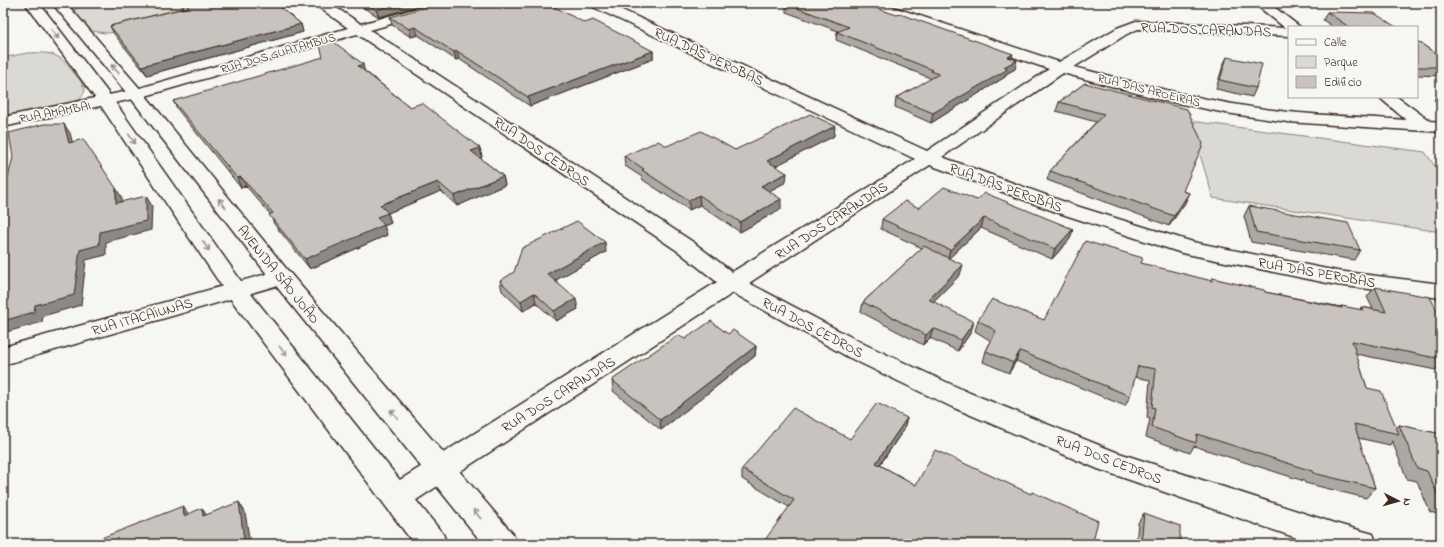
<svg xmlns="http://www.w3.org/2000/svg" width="1444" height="547" font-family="'Indie Flower',sans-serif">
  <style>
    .green { fill: #dad9d3; stroke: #8a8278 }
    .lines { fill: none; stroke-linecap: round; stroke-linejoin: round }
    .minor-casing { stroke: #3b2a1e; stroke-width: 3 }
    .tertiary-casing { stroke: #3b2a1e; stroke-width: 3 }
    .minor { fill: #f6f6f2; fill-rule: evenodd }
    .tertiary { fill: #f6f6f2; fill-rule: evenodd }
    .wall { fill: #aca8a3; stroke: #3b2a1e }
    .shaded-wall { fill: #8c8885; stroke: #3b2a1e }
    .building { fill: #c8c3be; stroke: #3b2a1e }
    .oneway { stroke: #989088 }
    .labels { text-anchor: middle; stroke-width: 3.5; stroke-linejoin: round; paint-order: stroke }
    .far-street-label { font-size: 12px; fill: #3b2a1e; stroke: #f6f6f2 }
    .street-label { font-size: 14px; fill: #3b2a1e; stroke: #f6f6f2 }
  </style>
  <rect width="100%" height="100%" fill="#f6f6f2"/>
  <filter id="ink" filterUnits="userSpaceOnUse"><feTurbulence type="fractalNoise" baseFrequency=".025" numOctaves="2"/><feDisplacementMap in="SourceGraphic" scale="8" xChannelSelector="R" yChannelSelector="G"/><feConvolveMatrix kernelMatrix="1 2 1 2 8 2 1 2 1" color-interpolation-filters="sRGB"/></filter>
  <g filter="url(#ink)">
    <path class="green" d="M86 3H189L185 9 122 32 105 33 85 30 70 12Z
      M27 53C52 52 59 53 74 73 80 81 82 81 85 91 83 94 81 99 78 101 65 112 20 113 3 115V58Z
      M1190 121 1425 152 1441 175V232L1213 198Z"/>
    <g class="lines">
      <defs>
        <path id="minor" d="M313 3H329L361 24 435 3H456L454 6 370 30 693 242 732 272 915 159 591 6 589 3H607L927 151 1049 69 863 6 861 3H881L1059 62 1117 28 1136 21 1285 28 1254 3H1269L1300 27H1289V36L1138 29 1127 34 1074 67C1144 85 1215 104 1288 112 1327 116 1367 117 1406 120L1379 97H1397L1430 121 1441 122V132L1288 122 1226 113 1162 100 1063 73 942 157 1073 205 1193 242 1337 271 1441 284V298L1337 285 1182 253 1059 213 930 165 749 283 866 345 970 393 1116 452 1334 523 1373 534 1377 544H1314L1098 469 952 407 848 357 733 293 407 506 397 510 387 506 382 497 387 488 717 282 679 252 357 34 142 97 3 127V117L133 90 348 28Z
          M281 270 289 272 292 277 289 282 3 365V347Z"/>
        <path id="tertiary" d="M25 3H39L112 98 243 284 443 534 447 544H414L227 294 99 103Z
          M52 3H66L142 91 289 272 513 534 517 544H483L273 282 130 97Z"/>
      </defs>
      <use href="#minor" class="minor-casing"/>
      <use href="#tertiary" class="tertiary-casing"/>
      <use href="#minor" class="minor"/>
      <use href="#tertiary" class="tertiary"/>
    </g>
    <path class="wall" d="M179 3H275L301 24 303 32 147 75 114 34 110 26 184 8Z
      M355 3H430L379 17Z
      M786 4 1012 59 1015 69 1006 74 1005 77 931 123 895 107 896 98 930 80V78L836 40 837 32 838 31 786 12Z
      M1327 12 1396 27H1333L1323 20Z
      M390 17 585 23 653 51V59L530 106 459 59 456 60 418 35 411 37 392 25Z
      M1417 41 1441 57V76L1417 75Z
      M1227 57 1256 88 1252 97 1216 89 1223 65Z
      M365 71 410 107 480 148 482 157 480 158 503 176 505 185 457 206 441 191 388 213 391 223 384 226 387 235 310 269 274 224 270 214 246 186 241 188 178 110 173 101Z
      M1085 83 1183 191 1189 193 1185 203 1169 226 1047 180 1050 171 1096 122 1056 111 1059 102Z
      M1441 88V105L1434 100Z
      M834 136 775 166 786 182 769 191 781 209 740 232 700 205 689 210 643 180 642 177 625 166 624 156 735 150Z
      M977 200 1073 229 1070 239 1052 259 981 228 949 258 960 275 933 301 971 332 958 351 930 338 923 345 861 312 863 302 922 248 881 229 882 219 919 208Z
      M1249 206 1360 250 1354 260 1251 242 1244 216Z
      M606 252 555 280 578 309 556 321 536 303 523 311 502 291 500 281Z
      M1212 278 1265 292 1341 307V306L1360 310 1361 307 1373 309 1367 297 1375 287 1441 319V371L1356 354 1367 388 1396 428 1399 425 1441 434V515L1430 512 1417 481 1407 479 1392 441 1390 445 1358 438 1375 488 1366 498 1305 483 1304 481 1194 446 1190 453 1146 437 1150 419 1147 418 1150 380 1135 377 1130 396 1125 406 1016 361 1009 373 983 362 986 351 991 341 975 331 978 320H1044L1210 280Z
      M728 334 756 346 755 356 661 430 613 391 612 380 685 339Z
      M904 429 880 465 916 485 1031 494 1098 521 789 507 742 479V469L850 439Z
      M1144 513 1180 544H1136L1138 523Z"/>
    <path class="shaded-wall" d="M400 3H430L379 17 376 10Z
      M301 24 303 32 147 75 142 66Z
      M415 27 418 35 411 37 409 29Z
      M457 51 459 59 456 60 454 52Z
      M653 51V59L530 106 528 97Z
      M1013 54 1011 62 1008 57Z
      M1017 60 1015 69 1006 74 1005 77 931 123 933 113 1004 67Z
      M363 64 365 73 358 66Z
      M64 124 70 133 75 152 69 143Z
      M835 126 834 136 766 171 767 161Z
      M480 148 482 157 474 160 471 151Z
      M787 173 786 182 760 196 761 186Z
      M503 176 505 185 457 206 454 196Z
      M241 177 246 186 241 188 237 178Z
      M438 182 441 191 388 213 391 223 384 226 387 235 310 269 305 259 377 217 380 205Z
      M116 188 122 198 121 213 116 203Z
      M1189 193 1185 203 1169 226 1174 216Z
      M699 195 700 205 689 210V201Z
      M146 196 152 206 151 230 106 242V255L86 260 81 305 43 316 42 322 3 333V321L35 305 80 250 100 232Z
      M781 199V209L740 232V222Z
      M984 218 981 228 947 260 950 250Z
      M1073 229 1070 239 1052 259 1055 249Z
      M605 242 606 252 549 284 547 274Z
      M963 265 960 275 926 309 928 299Z
      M534 293 536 303 523 311 521 301Z
      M576 299 578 309 556 321 554 311Z
      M974 322 971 332 958 351 961 340Z
      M933 328 930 338 923 345 926 335Z
      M756 346 755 356 661 430 660 420Z
      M1020 351 1016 361 1009 373 1013 363Z
      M907 418 904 429 874 473 876 463Z
      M239 502 245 512 250 544H231Z
      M183 506 190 516H184Z
      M202 508 209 519 203 516Z"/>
    <path class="building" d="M184 3H275L301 24 142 66 110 26 189 7Z
      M366 3H400L376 10Z
      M441 3H547L585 23 593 20 653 51 528 97 457 51 454 52 415 27 409 29 390 17Z
      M788 3H860L897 15 900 14 1013 54 1008 57 1017 60 1004 67 1008 69 933 113 896 98 939 74 931 71 933 70 837 32 849 27 786 4Z
      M1327 12 1374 13 1396 27H1349Z
      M326 36 363 64 358 66 410 107 422 103 480 148 471 151 503 176 454 196 438 182 380 205 388 213 377 217 384 225 305 259 269 215 273 213 241 177 237 178 173 101 323 57 318 38Z
      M1417 41 1441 57V67H1417Z
      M1227 57 1262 64 1256 88 1220 80Z
      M1085 83 1187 109 1203 144 1183 191 1189 193 1174 216 1050 171 1104 114 1059 102Z
      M810 114 835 126 767 161 787 173 761 186 781 199 740 222 699 195 689 201 642 170 644 169 624 156 658 141 667 146 701 131 735 150Z
      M44 124H64L69 143 83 139 116 188V203L146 196V221L100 232 99 245 80 250 74 295 35 305 34 312 3 321V198L13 157 9 133Z
      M944 187 977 200 985 193 1073 229 1055 249 984 218 950 250 882 219 905 201 919 208Z
      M1249 206 1348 223 1360 250 1256 232Z
      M577 221 605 242 547 274 576 299 554 311 534 293 521 301 500 281 514 272 522 248Z
      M1085 241 1143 258 1141 263 1212 281V278L1264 290 1265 292 1342 308 1341 306 1363 310 1361 307 1386 312 1375 287 1430 297 1441 319V359L1352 341 1367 388 1381 391 1399 434 1354 424 1375 488 1313 473 1312 471 1197 434 1196 443 1152 427 1155 408 1152 407 1156 369 1138 366 1130 396 1020 351 1013 363 986 351 996 331 978 320 992 299 1044 320Z
      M924 246 963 265 928 299 974 322 961 340 933 328 926 335 863 302Z
      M711 321 728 334 733 330 756 346 660 420 612 380 678 335 685 339Z
      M877 403 907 418 876 463 916 485 935 450 1031 494 1032 492 1098 521 1092 544H762L794 500 742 469 793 408 850 439Z
      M1399 425 1441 434V502L1427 471 1417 468Z
      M239 502 244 539 231 544H86L183 506 184 516 202 508 203 516Z
      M1144 513 1180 526V544H1141Z"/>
    <defs><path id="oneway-shaft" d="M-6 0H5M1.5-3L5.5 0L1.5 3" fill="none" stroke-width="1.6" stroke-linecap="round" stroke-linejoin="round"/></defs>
    <g class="oneway">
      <use href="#oneway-shaft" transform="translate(55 34) rotate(53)"/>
      <use href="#oneway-shaft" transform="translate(115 69) rotate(-130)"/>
      <use href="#oneway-shaft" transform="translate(132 139) rotate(56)"/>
      <use href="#oneway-shaft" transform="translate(222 203) rotate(-129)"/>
      <use href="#oneway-shaft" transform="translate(206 246) rotate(56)"/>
      <use href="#oneway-shaft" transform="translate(283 351) rotate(52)"/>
      <use href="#oneway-shaft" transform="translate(394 414) rotate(-130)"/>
      <use href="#oneway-shaft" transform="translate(477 514) rotate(-129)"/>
    </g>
  </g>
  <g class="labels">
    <g class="far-street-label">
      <text transform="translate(278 53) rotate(-16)" y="4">RUA DOS GUATAMBUS</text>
      <text transform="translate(1149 90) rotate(14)" y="4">RUA DAS AROEIRAS</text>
      <text transform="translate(55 112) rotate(-11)" y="4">RUA AMAMBAI</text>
    </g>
    <g class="street-label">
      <text transform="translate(1206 29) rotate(2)" y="5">RUA DOS CARANDAS</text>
      <text transform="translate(709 56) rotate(25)" y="5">RUA DAS PEROBAS</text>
      <text transform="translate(542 151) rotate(34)" y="5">RUA DOS CEDROS</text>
      <text transform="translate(1006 187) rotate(20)" y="5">RUA DAS PEROBAS</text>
      <text transform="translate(831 220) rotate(-33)" y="5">RUA DOS CARANDAS</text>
      <text transform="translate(1317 272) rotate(10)" y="5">RUA DAS PEROBAS</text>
      <text transform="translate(279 274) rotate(51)" y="5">AVENIDA SÃO JOÃO</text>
      <text transform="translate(142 316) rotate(-16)" y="5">RUA ITACAÍUNAS</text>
      <text transform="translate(813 327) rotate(28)" y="5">RUA DOS CEDROS</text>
      <text transform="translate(558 394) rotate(-32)" y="5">RUA DOS CARANDAS</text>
      <text transform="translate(1109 459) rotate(21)" y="5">RUA DOS CEDROS</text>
    </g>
  </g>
  <rect width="1444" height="547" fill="none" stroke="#f6f6f2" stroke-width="16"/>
  <rect x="8" y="8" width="1428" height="531" fill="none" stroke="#3b2a1e" stroke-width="1.5" filter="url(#ink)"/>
  <rect x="1288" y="26" width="130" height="72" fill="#f6f6f2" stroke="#aba49d"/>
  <rect x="1296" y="39" width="20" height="6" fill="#f6f6f2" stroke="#aba49d"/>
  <text x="1324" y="46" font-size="12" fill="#3b2a1e">Calle</text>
  <rect x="1296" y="56" width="20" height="12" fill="#dad9d3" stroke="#aba49d"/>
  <text x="1324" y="66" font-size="12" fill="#3b2a1e">Parque</text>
  <rect x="1296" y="76" width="20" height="12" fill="#c8c3be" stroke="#aba49d"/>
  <text x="1324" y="86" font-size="12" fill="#3b2a1e">Edificio</text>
  <g transform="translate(1398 501) rotate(96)" stroke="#f6f6f2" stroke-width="3" paint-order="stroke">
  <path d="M0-3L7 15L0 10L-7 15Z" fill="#3b2a1e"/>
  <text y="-6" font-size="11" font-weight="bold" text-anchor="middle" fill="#3b2a1e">N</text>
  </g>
</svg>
